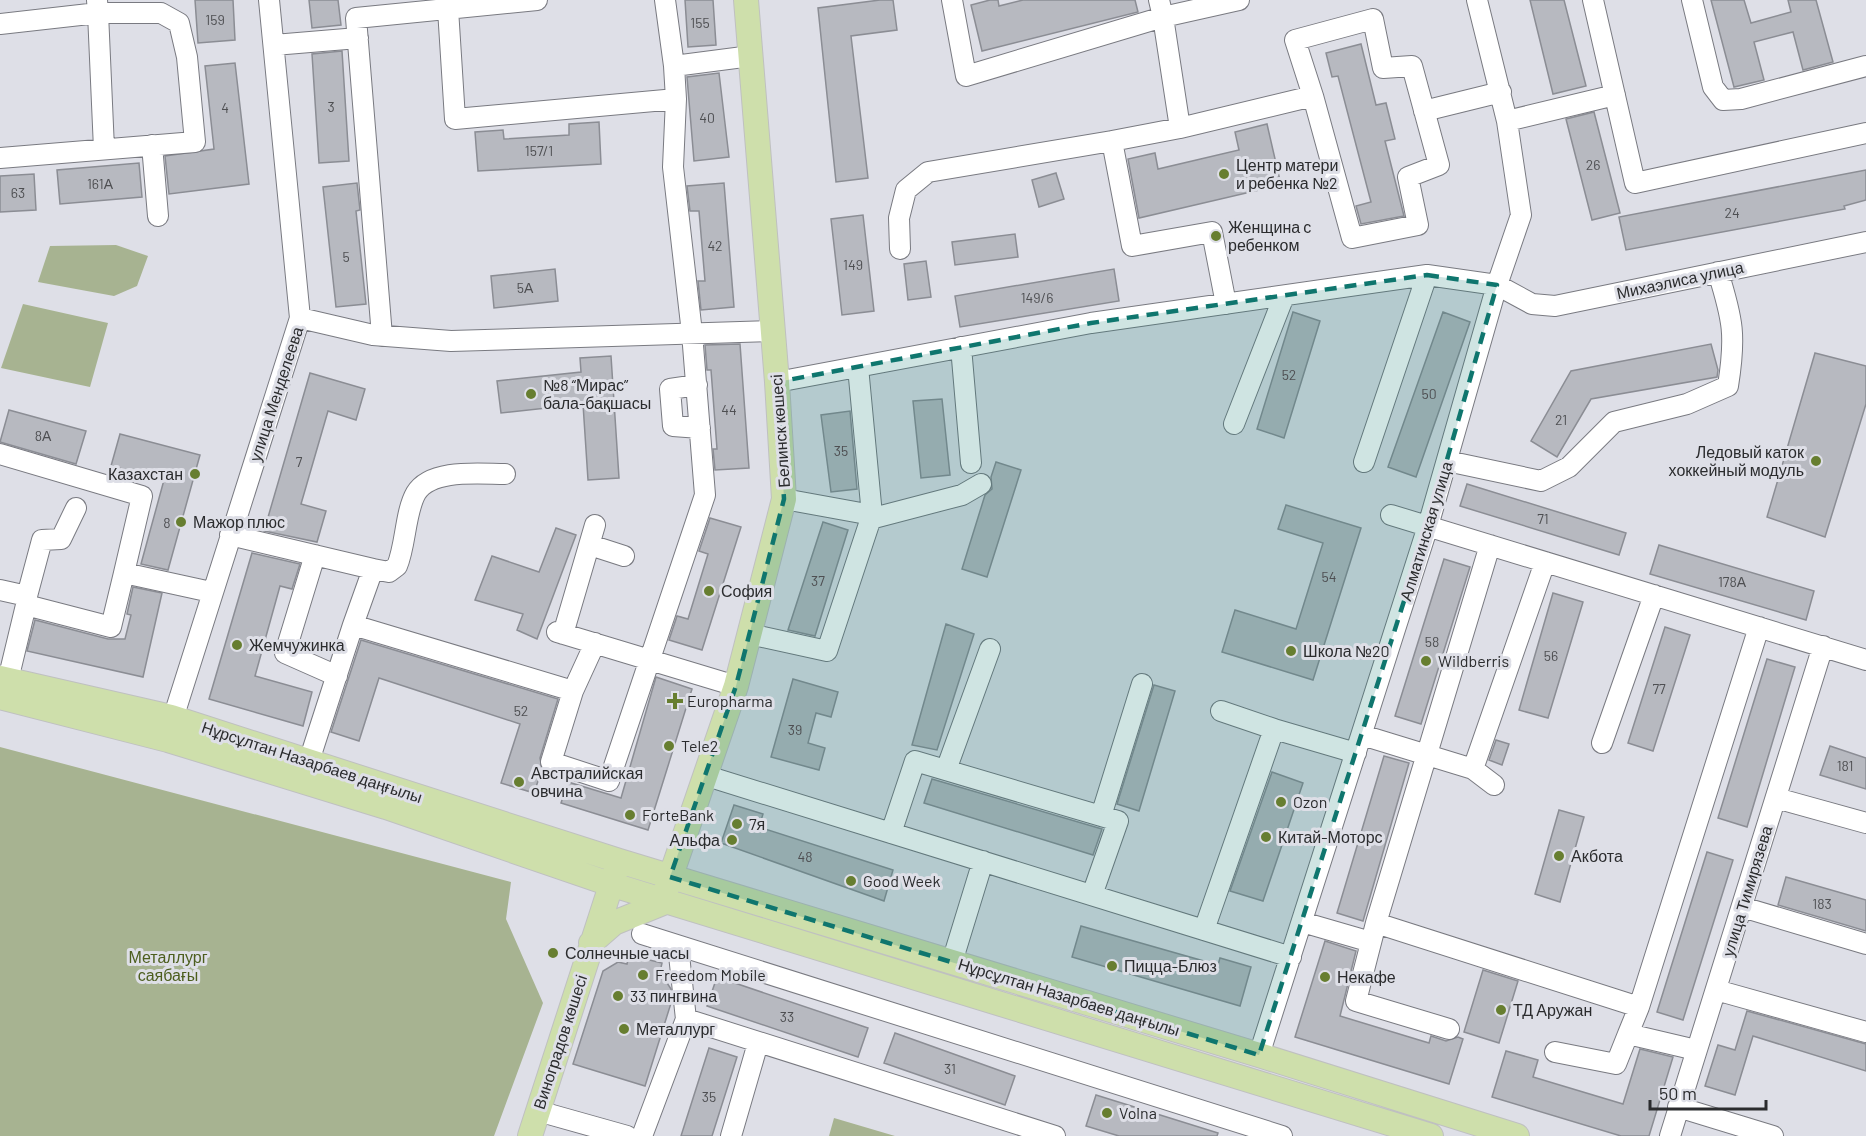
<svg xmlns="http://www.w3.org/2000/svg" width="1866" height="1136" font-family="Barlow,sans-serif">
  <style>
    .green { fill: #a7b391 }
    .building { fill: #b7b9c0; stroke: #8b8d94; stroke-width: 1.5 }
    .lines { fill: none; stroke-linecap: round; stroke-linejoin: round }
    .minor-casing { stroke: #797a81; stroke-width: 22 }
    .major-casing { stroke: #bfc0c0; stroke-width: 26 }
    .minor { stroke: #fff; stroke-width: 20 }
    .major { stroke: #cedfab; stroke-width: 24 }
    .marked { fill: #0f766e; fill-opacity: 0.2; stroke: #0f766e; stroke-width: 4.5; stroke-dasharray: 12 8; stroke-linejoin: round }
    .poi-dot { fill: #677e30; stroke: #dedfe7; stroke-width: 2 }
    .labels { text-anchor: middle; stroke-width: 6; stroke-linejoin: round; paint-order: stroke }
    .number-label { font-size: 14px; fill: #4e4f52 }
    .poi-label { font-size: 16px; fill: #2b2c2e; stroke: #dedfe7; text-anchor: start }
    .street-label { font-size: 16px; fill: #2b2c2e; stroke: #dedfe7 }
    .park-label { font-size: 16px; fill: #4c5e1e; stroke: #dedfe7 }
  </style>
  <rect width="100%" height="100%" fill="#dedfe7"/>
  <path class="green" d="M116 245 148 256 137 286 114 296 38 282 50 246Z
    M23 304 108 323 90 387 1 368Z
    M0 747 511 882 506 919 543 1003 494 1136H0Z
    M834 1118 895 1136H829Z"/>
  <path class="building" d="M195 0H233L235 40 198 43Z
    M309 0H338L341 25 312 28Z
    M685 0H713L716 45 688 47Z
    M880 0H893L897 30 851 36 868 178 836 182 818 8Z
    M990 0H998L999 6 1023 0H1135L1138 12 982 51 971 5Z
    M1530 0H1564L1586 86 1553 94Z
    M1711 0H1744L1751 23 1791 12 1788 0H1816L1833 62 1803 70 1793 32 1754 42 1764 80 1734 87Z
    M1361 44 1376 105 1386 103 1395 139 1385 141 1404 216 1361 224 1356 206 1371 202 1338 76 1332 77 1326 53Z
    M342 51 349 161 319 163 312 54Z
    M235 63 249 184 169 194 165 156 214 149 205 66Z
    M719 73 729 157 694 161 687 77Z
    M1594 112 1620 213 1592 220 1566 119Z
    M599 122 601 164 478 171 475 132 503 130 504 139 569 135V124Z
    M1267 124 1281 185 1139 218 1128 159 1155 153 1158 169 1239 150 1235 132Z
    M139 163 142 197 60 204 57 170Z
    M1866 170V200L1844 206 1845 209 1626 250 1619 217Z
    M1056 173 1064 199 1039 207 1032 180Z
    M34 174 36 210 0 212V176Z
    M357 183 360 210 356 211 366 304 336 307 323 187Z
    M724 183 734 307 701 310 698 281H705L699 211H690L687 186Z
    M863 215 874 311 842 315 831 219Z
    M1015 234 1018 257 955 265 952 242Z
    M926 261 931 297 908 300 904 264Z
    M555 269 558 301 494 308 491 276Z
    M1114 269 1119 301 960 327 955 296Z
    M1293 312 1320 321 1284 438 1257 429Z
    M1443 312 1470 322 1416 477 1388 467Z
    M740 344 749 468 715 470 713 449H717L711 370H707L705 345Z
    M1711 344 1718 370 1717 377 1591 399 1557 457 1531 441 1571 371Z
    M1815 353 1866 366V404L1825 537 1767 517Z
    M611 356 619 478 588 480 583 404 501 413 497 381 581 372 580 358Z
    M310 373 365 389 356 420 328 411 301 504 326 511 317 542 264 531Z
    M942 399 950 475 921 478 913 401Z
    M9 410 86 431 76 464 0 442Z
    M850 411 857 489 831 492 821 415Z
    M120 434 200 455 168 570 141 564 164 480 111 466Z
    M996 462 1021 470 987 577 962 569 985 495 992 489 991 477Z
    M1467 484 1626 533 1619 555 1460 506Z
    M1286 505 1361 528 1313 680 1222 652 1235 610 1296 629 1323 543 1278 529Z
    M710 518 741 527 702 650 669 640 677 616 688 619 708 554 699 551Z
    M823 522 848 530 815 636 788 630Z
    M556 528 576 535 537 639 517 630 523 614 475 600 492 556 539 572Z
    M1659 545 1814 591 1806 620 1650 574Z
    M252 553 300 564 292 589 280 586 255 676 312 692 303 726 209 699Z
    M1444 559 1470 567 1421 724 1395 716Z
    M133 587 162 593 143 677 27 651 35 620 108 639H125L131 615 127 614Z
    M1553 593 1583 602 1548 718 1519 710Z
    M946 624 974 634 937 750 912 745Z
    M1665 627 1690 635 1653 751 1628 743Z
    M361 640 558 699 540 758 542 769 534 793 501 783 520 724 379 678 359 741 331 732Z
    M1767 659 1795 667 1747 827 1718 818Z
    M656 677 692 689 648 830 561 803 568 782 621 798Z
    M793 679 838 692 831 717 816 713 808 743 825 748 819 770 771 757Z
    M1154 685 1175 691 1139 811 1117 804Z
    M1496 740 1509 744 1502 765 1489 760Z
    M1830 746 1866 758V789L1820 775Z
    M1384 756 1409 763 1363 921 1337 913Z
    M1272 772 1303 783 1263 901 1230 891Z
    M932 779 1102 829 1093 855 924 803Z
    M734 805 763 814 759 827 893 870 884 901 721 843Z
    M1559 810 1584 817 1560 902 1535 894Z
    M1707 852 1733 860 1683 1020 1657 1012Z
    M1786 877 1866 900V931L1778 905Z
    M1081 926 1218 965 1220 958 1251 967 1240 1006 1072 957Z
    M1325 941 1356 951 1340 1016 1429 1043 1431 1036 1446 1041 1458 1037 1463 1039 1449 1084 1295 1037Z
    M629 955 662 963 660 972 671 989 672 1000 645 1086 573 1064 603 971 618 962 627 964Z
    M1483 970 1518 981 1499 1043 1464 1032Z
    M717 977 868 1028 858 1057 707 1006Z
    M1747 1011 1866 1044V1071L1753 1036 1735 1095 1705 1086 1718 1045 1735 1050Z
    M895 1033 1015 1076 1005 1105 884 1063Z
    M709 1048 737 1057 712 1136H681Z
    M1640 1049 1673 1057 1649 1136H1621L1492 1097 1506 1051 1538 1060 1533 1077 1623 1104Z
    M1096 1095 1218 1133 1217 1136H1119L1086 1126Z"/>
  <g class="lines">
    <defs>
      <path id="minor" d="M665 0 674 66 751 56
        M952 0 966 76 1163 17 1180 128 1112 141 1132 246 1212 232 1226 304
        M1159 0 1163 17 1239 0
        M1593 0 1635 183 1866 133
        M1692 0 1713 87 1723 100 1741 99 1866 66
        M448 9 455 119 676 99
        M0 24 98 13 97 0
        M274 45 358 38
        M1424 111 1501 92
        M1507 121 1615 95
        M1180 128 1313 96 1352 238 1418 225 1408 177 1439 165 1412 66 1383 68 1373 19 1295 40 1313 96
        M152 145 158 216
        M0 158 195 142 187 57 179 23 161 13H98L104 149
        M900 249 899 218 906 190 928 172 1112 141
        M300 318 373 335 451 341 771 331
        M382 336 356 18 537 0
        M961 347 971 463
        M858 367 872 515
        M777 382 1091 323 1427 275 1497 285 1532 304 1555 306 1866 242
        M697 385 670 389 673 426 700 428
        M1234 424 1284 296
        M0 454 142 496 124 573
        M1447 461 1541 481 1569 467 1614 422 1687 404 1728 386C1736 336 1733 320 1718 272
        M1364 462 1427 275
        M1391 515 1866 660
        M870 519 962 495 981 484
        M230 535 373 569 353 625
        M590 545 624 556
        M315 555 285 653 337 676
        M373 569 389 572 397 566C406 545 405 512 416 493 431 468 481 474 505 474
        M0 590 27 596 26 605
        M27 596 42 540 61 539 76 508
        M557 632 736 686
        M563 634 595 525
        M749 634 827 651 872 515 784 499
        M8 680 26 605 111 627 124 573 211 592
        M573 691 551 762 609 781 705 495 692 333 673 167 676 99 674 66
        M1221 711 1274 729
        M169 731 300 318 269 0
        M1362 735 1473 769 1494 785
        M1602 743 1654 595
        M309 761 353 625 573 691 595 643
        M1473 769 1545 562
        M946 770 990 649
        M707 776 1291 957
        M1776 798 1866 823
        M1101 816 1142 684
        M891 833 915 761 1118 821 1092 895
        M1742 907 1866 944
        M1302 922 1371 942
        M1376 923 1490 545
        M1204 930 1274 729 1356 753
        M642 934 1282 1136
        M678 946 686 1019 1055 1136
        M952 962 983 861
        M1716 990 1866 1032
        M1639 1007 1759 627
        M1449 1029 1356 1001 1376 923 1639 1007 1628 1034 1696 1050
        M1555 1052 1616 1064 1628 1034
        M1259 1055 1428 526 1497 285 1521 215 1507 121 1477 0
        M1678 1107 1773 1136
        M538 1111 627 1136
        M642 1136 686 1019
        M731 1136 758 1043
        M1670 1136 1823 646"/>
      <path id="major" d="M0 678 171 717 619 861 1259 1055 1517 1136
        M0 697 168 740 386 807 610 884 1431 1136
        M666 890 736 686 784 499 777 382 746 0
        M591 943 614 923 668 901
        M530 1136 616 870"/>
    </defs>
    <use href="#minor" class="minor-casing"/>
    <use href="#major" class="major-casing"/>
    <use href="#minor" class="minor"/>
    <use href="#major" class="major"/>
  </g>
  <path class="marked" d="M1427 275 1497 285 1428 526 1259 1055 670 877 736 686 784 499 777 382 1091 323Z"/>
  <g class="poi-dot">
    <circle cx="1224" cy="174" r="6"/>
    <circle cx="1216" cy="236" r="6"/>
    <circle cx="531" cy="394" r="6"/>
    <circle cx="1816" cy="461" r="6"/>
    <circle cx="195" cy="474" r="6"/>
    <circle cx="181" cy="522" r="6"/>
    <circle cx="709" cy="591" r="6"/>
    <circle cx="237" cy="645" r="6"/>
    <circle cx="1291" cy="651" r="6"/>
    <circle cx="1426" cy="661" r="6"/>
    <path d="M672 692h6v6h6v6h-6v6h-6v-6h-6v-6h6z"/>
    <circle cx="669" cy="746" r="6"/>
    <circle cx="519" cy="782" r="6"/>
    <circle cx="1281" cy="802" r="6"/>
    <circle cx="630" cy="815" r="6"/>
    <circle cx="737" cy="824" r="6"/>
    <circle cx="1266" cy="837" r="6"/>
    <circle cx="732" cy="840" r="6"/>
    <circle cx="1559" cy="856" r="6"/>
    <circle cx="851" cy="881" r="6"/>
    <circle cx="553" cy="953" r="6"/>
    <circle cx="1112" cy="966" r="6"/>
    <circle cx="643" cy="975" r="6"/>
    <circle cx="1325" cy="977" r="6"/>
    <circle cx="618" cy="996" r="6"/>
    <circle cx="1501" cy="1010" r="6"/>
    <circle cx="624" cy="1029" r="6"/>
    <circle cx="1107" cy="1113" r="6"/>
  </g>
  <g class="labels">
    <g class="number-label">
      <text x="215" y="25">159</text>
      <text x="700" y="28">155</text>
      <text x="331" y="112">3</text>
      <text x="225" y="113">4</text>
      <text x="707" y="123">40</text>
      <text x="539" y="156">157/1</text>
      <text x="1593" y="170">26</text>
      <text x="100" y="189">161А</text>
      <text x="18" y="198">63</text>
      <text x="1732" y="218">24</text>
      <text x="715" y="251">42</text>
      <text x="346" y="262">5</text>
      <text x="853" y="270">149</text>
      <text x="525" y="293">5А</text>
      <text x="1037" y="303">149/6</text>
      <text x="1289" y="380">52</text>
      <text x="1429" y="399">50</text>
      <text x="729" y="415">44</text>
      <text x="1561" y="425">21</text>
      <text x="43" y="441">8А</text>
      <text x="841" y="456">35</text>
      <text x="299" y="467">7</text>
      <text x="1543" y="524">71</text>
      <text x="167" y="528">8</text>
      <text x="1329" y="582">54</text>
      <text x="818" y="586">37</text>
      <text x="1732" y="587">178А</text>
      <text x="1432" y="647">58</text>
      <text x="1551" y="661">56</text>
      <text x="1659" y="694">77</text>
      <text x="521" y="716">52</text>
      <text x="795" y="735">39</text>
      <text x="1845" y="771">181</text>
      <text x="805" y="862">48</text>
      <text x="1822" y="909">183</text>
      <text x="787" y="1022">33</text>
      <text x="950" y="1074">31</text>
      <text x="709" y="1102">35</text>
    </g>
    <g class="poi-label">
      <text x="1236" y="171">Центр матери<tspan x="1236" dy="18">и ребенка №2</tspan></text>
      <text x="1228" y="233">Женщина с<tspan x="1228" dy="18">ребенком</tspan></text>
      <text x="543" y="391">№8 “Мирас”<tspan x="543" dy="18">бала-бақшасы</tspan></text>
      <text x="1804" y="458" text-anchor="end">Ледовый каток<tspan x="1804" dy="18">хоккейный модуль</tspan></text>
      <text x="183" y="480" text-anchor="end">Казахстан</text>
      <text x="193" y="528">Мажор плюс</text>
      <text x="721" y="597">София</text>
      <text x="249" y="651">Жемчужинка</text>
      <text x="1303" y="657">Школа №20</text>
      <text x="1438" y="667">Wildberris</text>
      <text x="687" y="707">Europharma</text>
      <text x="681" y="752">Tele2</text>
      <text x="531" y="779">Австралийская<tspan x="531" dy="18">овчина</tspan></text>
      <text x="1293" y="808">Ozon</text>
      <text x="642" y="821">ForteBank</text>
      <text x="749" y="830">7я</text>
      <text x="1278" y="843">Китай-Моторс</text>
      <text x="720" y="846" text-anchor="end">Альфа</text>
      <text x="1571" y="862">Акбота</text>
      <text x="863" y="887">Good Week</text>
      <text x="565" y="959">Солнечные часы</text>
      <text x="1124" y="972">Пицца-Блюз</text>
      <text x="655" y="981">Freedom Mobile</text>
      <text x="1337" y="983">Некафе</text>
      <text x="630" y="1002">33 пингвина</text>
      <text x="1513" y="1016">ТД Аружан</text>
      <text x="636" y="1035">Металлург</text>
      <text x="1119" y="1119">Volna</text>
    </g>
    <g class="street-label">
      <text transform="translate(1680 280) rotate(-12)" y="6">Михаэлиса улица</text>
      <text transform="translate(276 394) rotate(-72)" y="6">улица Менделеева</text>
      <text transform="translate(780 431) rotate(-94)" y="6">Белинск көшесі</text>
      <text transform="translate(1426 531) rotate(-73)" y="6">Алматинская улица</text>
      <text transform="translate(312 762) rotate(18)" y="6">Нұрсұлтан Назарбаев даңғылы</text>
      <text transform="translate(1747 891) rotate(-73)" y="6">улица Тимирязева</text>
      <text transform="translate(1069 997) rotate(17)" y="6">Нұрсұлтан Назарбаев даңғылы</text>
      <text transform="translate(560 1042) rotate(-72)" y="6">Виноградов көшесі</text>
    </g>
    <g class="park-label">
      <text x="168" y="963">Металлург<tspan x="168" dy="18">саябағы</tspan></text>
    </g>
  </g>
  <path d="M1650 1100v9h116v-9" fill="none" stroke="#2b2c2e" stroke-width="3"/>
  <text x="1659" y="1100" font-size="18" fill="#2b2c2e" stroke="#dedfe7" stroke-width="4.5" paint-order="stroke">50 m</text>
</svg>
